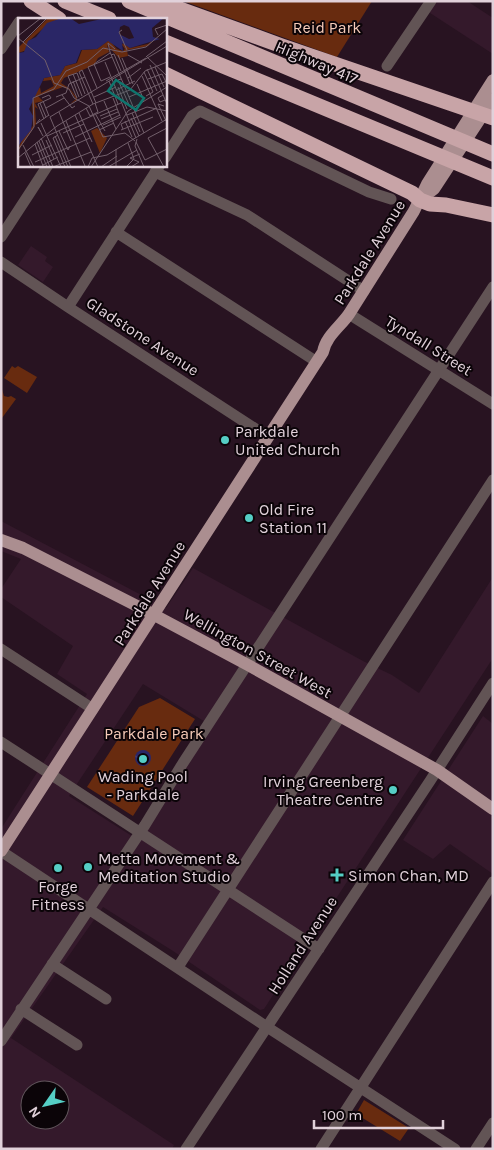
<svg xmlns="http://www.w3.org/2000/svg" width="494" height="1150" font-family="Karla,sans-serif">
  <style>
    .built { fill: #34192b; fill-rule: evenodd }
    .park { fill: #682b0f }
    .water { fill: url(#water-ripples) }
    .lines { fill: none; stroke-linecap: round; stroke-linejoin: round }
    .minor { stroke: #625455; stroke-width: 11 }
    .major { stroke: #ab8e90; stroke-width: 12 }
    .highway { stroke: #c8a4a7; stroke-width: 15 }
    .poi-dot { fill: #55cec5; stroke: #0b0408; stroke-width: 2 }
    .labels { text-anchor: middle; stroke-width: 4; stroke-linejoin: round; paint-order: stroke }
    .park-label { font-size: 16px; fill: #f6cbb9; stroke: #0b0408 }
    .street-label { font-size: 16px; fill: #e1d1da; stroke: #0b0408 }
    .poi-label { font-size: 16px; fill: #e1d1da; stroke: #0b0408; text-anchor: start }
    .inset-road { fill: none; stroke: #725f6b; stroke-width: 1 }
    .view { fill: #0f766e; fill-opacity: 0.15; stroke: #0f766e; stroke-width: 2.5 }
    .inset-edge { fill: none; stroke: #e1d1da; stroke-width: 2.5 }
  </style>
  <defs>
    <pattern id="water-ripples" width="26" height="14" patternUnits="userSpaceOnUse" patternTransform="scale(1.25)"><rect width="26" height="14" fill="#2a2666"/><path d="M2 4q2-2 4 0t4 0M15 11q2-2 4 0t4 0" fill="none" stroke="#49447b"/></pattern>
  </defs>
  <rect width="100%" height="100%" fill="#281321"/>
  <path class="built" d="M434 1H467L493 18V54L427 11Z
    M31 246 47 257 45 261 53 267 43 282 18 265Z
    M1 521 166 608 193 568 363 661 392 675 419 693 493 577V658L264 1009 260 1010 173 951 103 907 11 1038 174 1145 172 1149H1V829L87 694 57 674 73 646 1 597V589L21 559 1 551ZM143 684 212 726 135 838 69 796ZM30 1090H60V1120H30Z
    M483 716 493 724V874L450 844 433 859 403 840Z"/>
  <path class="park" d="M183 1H372L337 57Z
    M12 366 15 368 18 366 37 377 27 393 4 378Z
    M1 386 4 396 8 397 11 396 16 399 2 418Z
    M160 698 195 719 133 816 87 787 139 707Z
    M364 1100 409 1128 400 1141 356 1114Z"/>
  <path class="water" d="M135 758a8 8 0 1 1 16 0a8 8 0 1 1-16 0Z"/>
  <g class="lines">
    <path class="minor" d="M1 49 19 22
      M387 66 431 1
      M165 158 192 116 200 111 369 192 391 199
      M155 172 247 215 364 291
      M116 232 317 362
      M1 237 48 165
      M1 262 68 307 268 437
      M68 307 160 165
      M349 314 493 404
      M1 649 93 709
      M1 742 319 949
      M1 851 267 1027 455 1149
      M52 964 106 999
      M178 967 493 480
      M21 1009 77 1045
      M1 1041 145 825 183 763 493 287
      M186 1149 430 781 493 683
      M321 1149 493 882
      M476 1149 493 1123"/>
    <path class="major" d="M430 192 434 189 493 99
      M1 540 23 548 143 609 248 665 437 770 493 809
      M1 851 323 352C326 336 340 327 349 314L414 211 427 184 493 80"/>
    <path class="highway" d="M31 1 59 19
      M65 1 109 19
      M129 1 493 154
      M148 1 180 9 282 46 493 118
      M165 42 493 178
      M165 74 412 193 420 200 430 204 446 205 493 215"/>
  </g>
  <g class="poi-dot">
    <circle cx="225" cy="440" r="5"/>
    <circle cx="249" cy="518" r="5"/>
    <circle cx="143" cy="759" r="5"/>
    <circle cx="393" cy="790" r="5"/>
    <circle cx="88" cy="867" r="5"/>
    <circle cx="58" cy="868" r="5"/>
    <path d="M334.5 867.5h5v5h5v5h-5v5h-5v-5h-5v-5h5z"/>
  </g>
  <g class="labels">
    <g class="park-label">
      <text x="327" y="33">Reid Park</text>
      <text x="154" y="739">Parkdale Park</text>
    </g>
    <g class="street-label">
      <text transform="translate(317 62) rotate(23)" y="6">Highway 417</text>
      <text transform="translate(369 252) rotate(-58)" y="6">Parkdale Avenue</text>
      <text transform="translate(143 336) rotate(33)" y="6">Gladstone Avenue</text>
      <text transform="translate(429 345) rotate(32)" y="6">Tyndall Street</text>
      <text transform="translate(149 593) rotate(-58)" y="6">Parkdale Avenue</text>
      <text transform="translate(258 653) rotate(29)" y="6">Wellington Street West</text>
      <text transform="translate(302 945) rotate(-57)" y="6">Holland Avenue</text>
    </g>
    <g class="poi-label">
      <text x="235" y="437">Parkdale<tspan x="235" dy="18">United Church</tspan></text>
      <text x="259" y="515">Old Fire<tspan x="259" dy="18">Station 11</tspan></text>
      <text x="143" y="782" text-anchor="middle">Wading Pool<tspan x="143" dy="18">- Parkdale</tspan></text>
      <text x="383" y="787" text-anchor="end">Irving Greenberg<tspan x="383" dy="18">Theatre Centre</tspan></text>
      <text x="98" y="864">Metta Movement &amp;<tspan x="98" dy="18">Meditation Studio</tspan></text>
      <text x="348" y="881">Simon Chan, MD</text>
      <text x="58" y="892" text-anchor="middle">Forge<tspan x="58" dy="18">Fitness</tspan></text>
    </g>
  </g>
  <g transform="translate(18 18)">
    <rect width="149" height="149" fill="#281321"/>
    <path d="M136 21 130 28 109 32 110 38 101 40 89 27 91 34 80 40 76 47 46 60 43 65 52 71 59 80V82L52 86 58 81 52 72 45 69 20 78 25 83 17 85 20 91 17 89 18 106 0 133 5 118 15 108 14 80 22 69 23 75 36 68 33 62 25 63 26 60 42 57 47 48 59 45 64 32 79 31 91 22 99 31 105 33 107 31 104 27 105 25 112 30 130 26Z" fill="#682b0f"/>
    <path d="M44 0 30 6 11 23 9 32 0 35V30L29 1Z" fill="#682b0f"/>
    <path d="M79 110 89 120 82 135 73 113Z" fill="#682b0f"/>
    <path d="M44 0H52L61 6 88 0H146L134 10 135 19 142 21 112 30 104 25 105 33 90 23 79 31 63 32 58 45 47 48 42 57 26 60 11 91 15 98 13 112 0 128V35L6 34 10 23 18 19 29 5ZM106 7 111 9 116 20 111 21 101 16 102 9Z" fill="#2a2666" fill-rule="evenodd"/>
    <path class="inset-road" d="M104 12 101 14 109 32M140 17 137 11 149 7M0 18 23 0M0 20 27 42 36 65 51 71 56 80 71 88 85 119 107 115 117 123M5 24 29 0M92 34 116 91M92 34 90 25 97 31M93 37 96 36 103 53M100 37 112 66M110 37 124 45M128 38 149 58M129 38 149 23M104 40 115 66M87 44 118 120M132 47 149 86M137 49 146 69M129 51 139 73M64 52 61 54 75 86M64 52 78 85M126 54 135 74 128 78M55 56 64 78M124 58 144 103M92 59 83 63 76 46 92 35M110 60 123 50M103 61 100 62 112 89M130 61 144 56 149 66M55 63 61 79M88 63 128 40M91 63 100 86M119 66 125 80M100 69 109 91M79 70 70 49 94 39M98 72 117 63M44 77 54 90 57 88M145 77 140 80 142 84 147 82M38 79 48 75 51 66 67 59M76 79 98 69M111 79 149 63M24 80 31 77 33 80 20 86 26 101M59 80 50 58 59 55 67 76M95 80 102 98M25 83 31 98M86 83 98 111M22 85 28 99M146 88 140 86 148 103M115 89 126 115M28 90 46 80M68 90 72 98 80 94 77 85M41 94 53 123M61 95 74 124M114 95 122 114M57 97 80 149M78 97 87 113M109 97 129 89 149 93M82 98 99 91M113 100 121 118M22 101 18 106 31 97M83 101 100 94M48 103 67 148M107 103 114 119M23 105 43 149M85 107 103 99M105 111 103 106 139 90M81 112 96 105M103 112 135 99M41 113 50 132 52 128M23 114 20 109 25 118M45 115 66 106M40 117 35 120 47 149M29 118 103 85M37 118 50 149M57 119 102 97M23 120 35 149M119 121 117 128 126 149M28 122 36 141M21 123 32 149M19 124 29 149M118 124 127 142 149 131M17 126 25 148M5 127 16 149M0 132 16 109 15 80 36 71 48 53 69 44 85 30 104 34 128 29 149 11M7 135 13 149M14 137 34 127M0 140 39 108 75 86 112 72 127 53 149 44M17 144 72 120M25 147 40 139M35 149 73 134M53 149 32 99 149 28M70 149 74 140 89 137 149 101M73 149 110 93 149 69M83 149 99 138M90 149 119 132M98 149V131M108 149 116 141 110 125M113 149 121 144 112 140 122 136M146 149 130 120 149 110"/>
    <path class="view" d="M98 62 126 80 118 92 90 73Z"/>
    <rect width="149" height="149" class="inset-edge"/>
  </g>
  <rect width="494" height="1150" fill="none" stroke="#e1d1da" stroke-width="5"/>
  <g transform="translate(45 1105) rotate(236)"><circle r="24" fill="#0b0408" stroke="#61565c"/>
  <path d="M0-4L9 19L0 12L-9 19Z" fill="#55cec5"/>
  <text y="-8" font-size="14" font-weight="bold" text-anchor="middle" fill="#e1d1da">N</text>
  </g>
  <path d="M314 1120v8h129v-8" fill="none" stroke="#e1d1da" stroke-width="2.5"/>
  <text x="322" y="1120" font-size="15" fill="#e1d1da" stroke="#0b0408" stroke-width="4" paint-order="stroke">100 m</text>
</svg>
